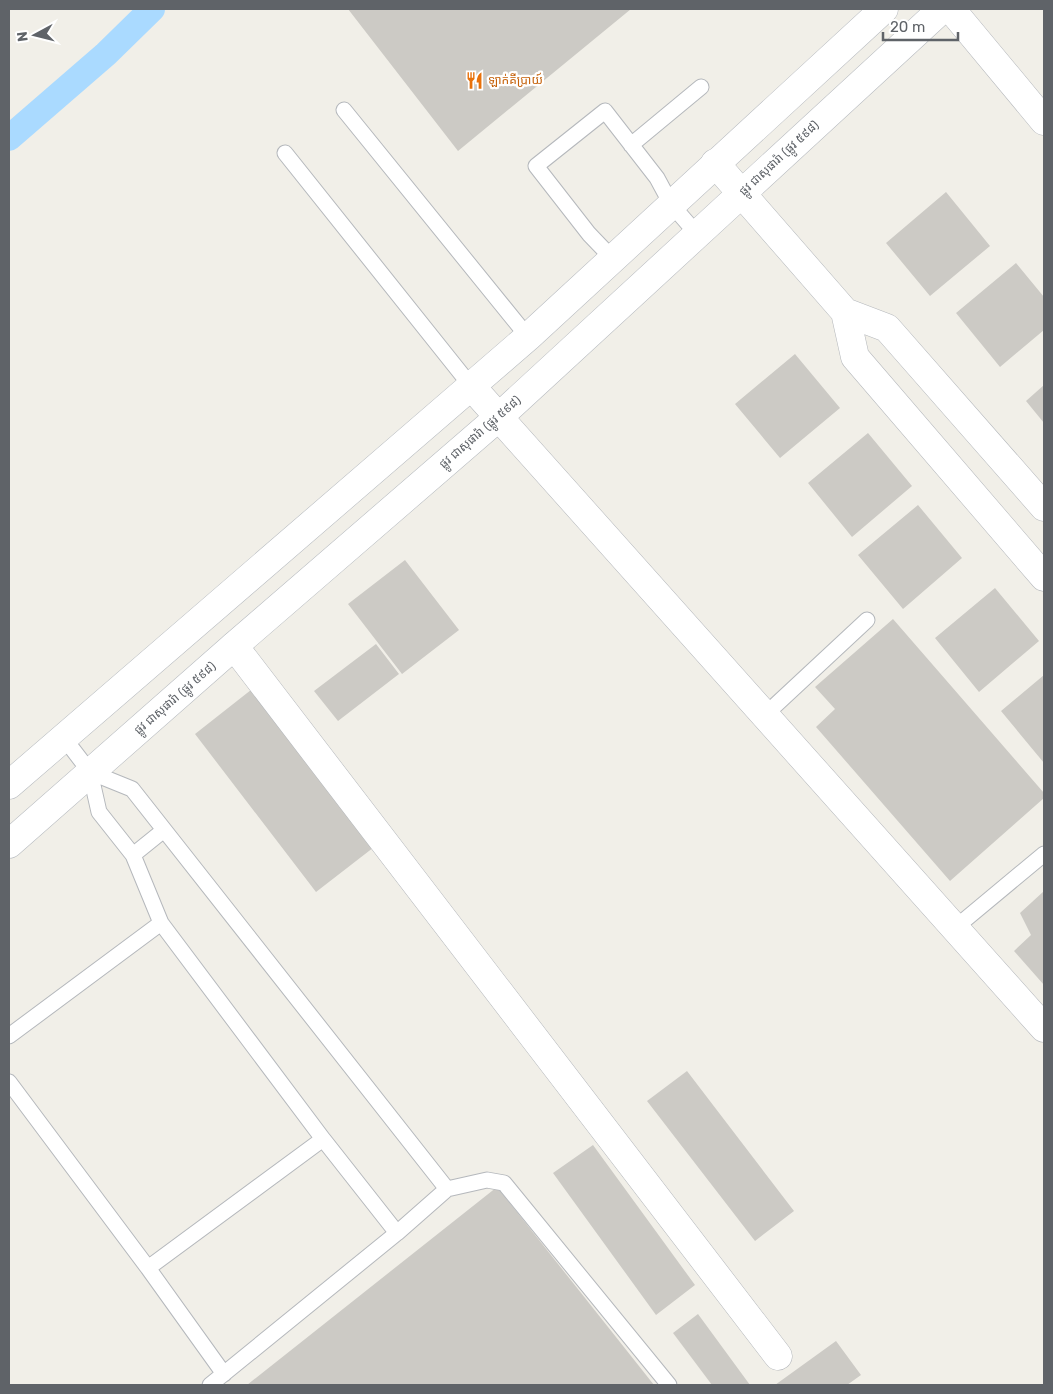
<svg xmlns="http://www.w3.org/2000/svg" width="1053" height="1394" font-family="Rubik,'Noto Sans Khmer',sans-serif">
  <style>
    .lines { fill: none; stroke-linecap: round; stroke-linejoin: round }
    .canal { stroke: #aadaff; stroke-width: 26 }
    .building { fill: #cccac5 }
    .lane-casing { stroke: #b5b8bc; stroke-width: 17 }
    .street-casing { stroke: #b5b8bc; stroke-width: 29 }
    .secondary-casing { stroke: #b6babf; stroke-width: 29 }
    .lane { stroke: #fff; stroke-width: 15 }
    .street { stroke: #fff; stroke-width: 28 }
    .secondary { stroke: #fff; stroke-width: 28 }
    .labels { text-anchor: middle; stroke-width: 4.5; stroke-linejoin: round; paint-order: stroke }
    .food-label { font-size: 12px; fill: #c56008; stroke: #fff; text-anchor: start }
    .street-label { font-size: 12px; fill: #5f6368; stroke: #fff }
  </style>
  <rect width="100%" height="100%" fill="#f1efe8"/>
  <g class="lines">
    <path class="canal" d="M9 138 106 54 152 9"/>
  </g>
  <path class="building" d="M348 9H631L458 151Z
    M946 192 990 246 930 296 886 243Z
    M1016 263 1044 297V330L1000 367 956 313Z
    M795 354 840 408 780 458 735 404Z
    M1044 385V423L1026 401Z
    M868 433 912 486 852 537 808 483Z
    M918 505 962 558 903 609 858 555Z
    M405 560 459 630 402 674 348 604Z
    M995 588 1039 641 979 692 935 638Z
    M893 619 1044 793V798L950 881 816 727 835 709 815 687Z
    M376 644 399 674 338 721 314 691Z
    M1044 675V763L1001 711Z
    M256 686 378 844 316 892 195 734Z
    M1044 891V985L1014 951 1031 935 1020 913Z
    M687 1071 794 1211 755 1241 647 1101Z
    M593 1145 695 1285 656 1315 553 1173Z
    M497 1187 654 1385H247Z
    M698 1314 750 1385H712L673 1333Z
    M836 1341 861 1375 847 1385H775Z"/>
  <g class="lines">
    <defs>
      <path id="lane" d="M344 110 528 337
        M631 145 701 87
        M285 153 471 386
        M612 258 589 234 536 166 605 111 657 178 671 204 697 234
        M766 714 867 620
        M90 772 132 789 447 1189 397 1233 210 1385
        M133 855 164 830
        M955 928 1044 854
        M9 1036 161 923
        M9 1082 148 1268 323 1139 161 923 133 855 99 812 90 772 64 738
        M323 1139 397 1233
        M447 1189 487 1180 504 1183 669 1385
        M148 1268 224 1374"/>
      <path id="street" d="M951 9 1044 121
        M715 163 845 312 887 328 1044 507
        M845 312 855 357 1044 577
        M471 386 1044 1028
        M234 646 778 1356"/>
      <path id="secondary" d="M9 785 528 337 884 9
        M9 844 234 646 500 416 942 9"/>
    </defs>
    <use href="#lane" class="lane-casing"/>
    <use href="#street" class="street-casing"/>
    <use href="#secondary" class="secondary-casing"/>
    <use href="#lane" class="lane"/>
    <use href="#street" class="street"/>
    <use href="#secondary" class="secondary"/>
  </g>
  <defs>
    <symbol id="restaurant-bare" viewBox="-9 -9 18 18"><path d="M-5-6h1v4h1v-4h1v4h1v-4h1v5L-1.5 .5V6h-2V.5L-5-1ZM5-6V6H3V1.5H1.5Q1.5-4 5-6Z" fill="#e8710a" stroke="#fff" stroke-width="2.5" paint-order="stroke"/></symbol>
  </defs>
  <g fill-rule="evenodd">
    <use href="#restaurant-bare" x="462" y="68" width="25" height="25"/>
  </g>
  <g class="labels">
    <g class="food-label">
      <text x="488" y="84">ឡាក់គីប្រាយ៍</text>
    </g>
    <g class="street-label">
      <text transform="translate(779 158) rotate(-43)" y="4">ផ្លូវ ជាសុផារ៉ា (ផ្លូវ ៥៩៨)</text>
      <text transform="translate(480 432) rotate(-41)" y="4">ផ្លូវ ជាសុផារ៉ា (ផ្លូវ ៥៩៨)</text>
      <text transform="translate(175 698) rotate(-41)" y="4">ផ្លូវ ជាសុផារ៉ា (ផ្លូវ ៥៩៨)</text>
    </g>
  </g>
  <rect width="1053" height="1394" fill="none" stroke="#5f6368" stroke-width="20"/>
  <g transform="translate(35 35) rotate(263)" stroke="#ffffff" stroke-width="4" paint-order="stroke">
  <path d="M0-4L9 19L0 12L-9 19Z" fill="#5f6368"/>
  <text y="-8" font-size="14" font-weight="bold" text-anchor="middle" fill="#5f6368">N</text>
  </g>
  <path d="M883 32v8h75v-8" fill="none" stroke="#5f6368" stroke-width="2.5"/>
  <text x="890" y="32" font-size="15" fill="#5f6368" stroke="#ffffff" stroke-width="4" paint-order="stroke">20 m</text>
</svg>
